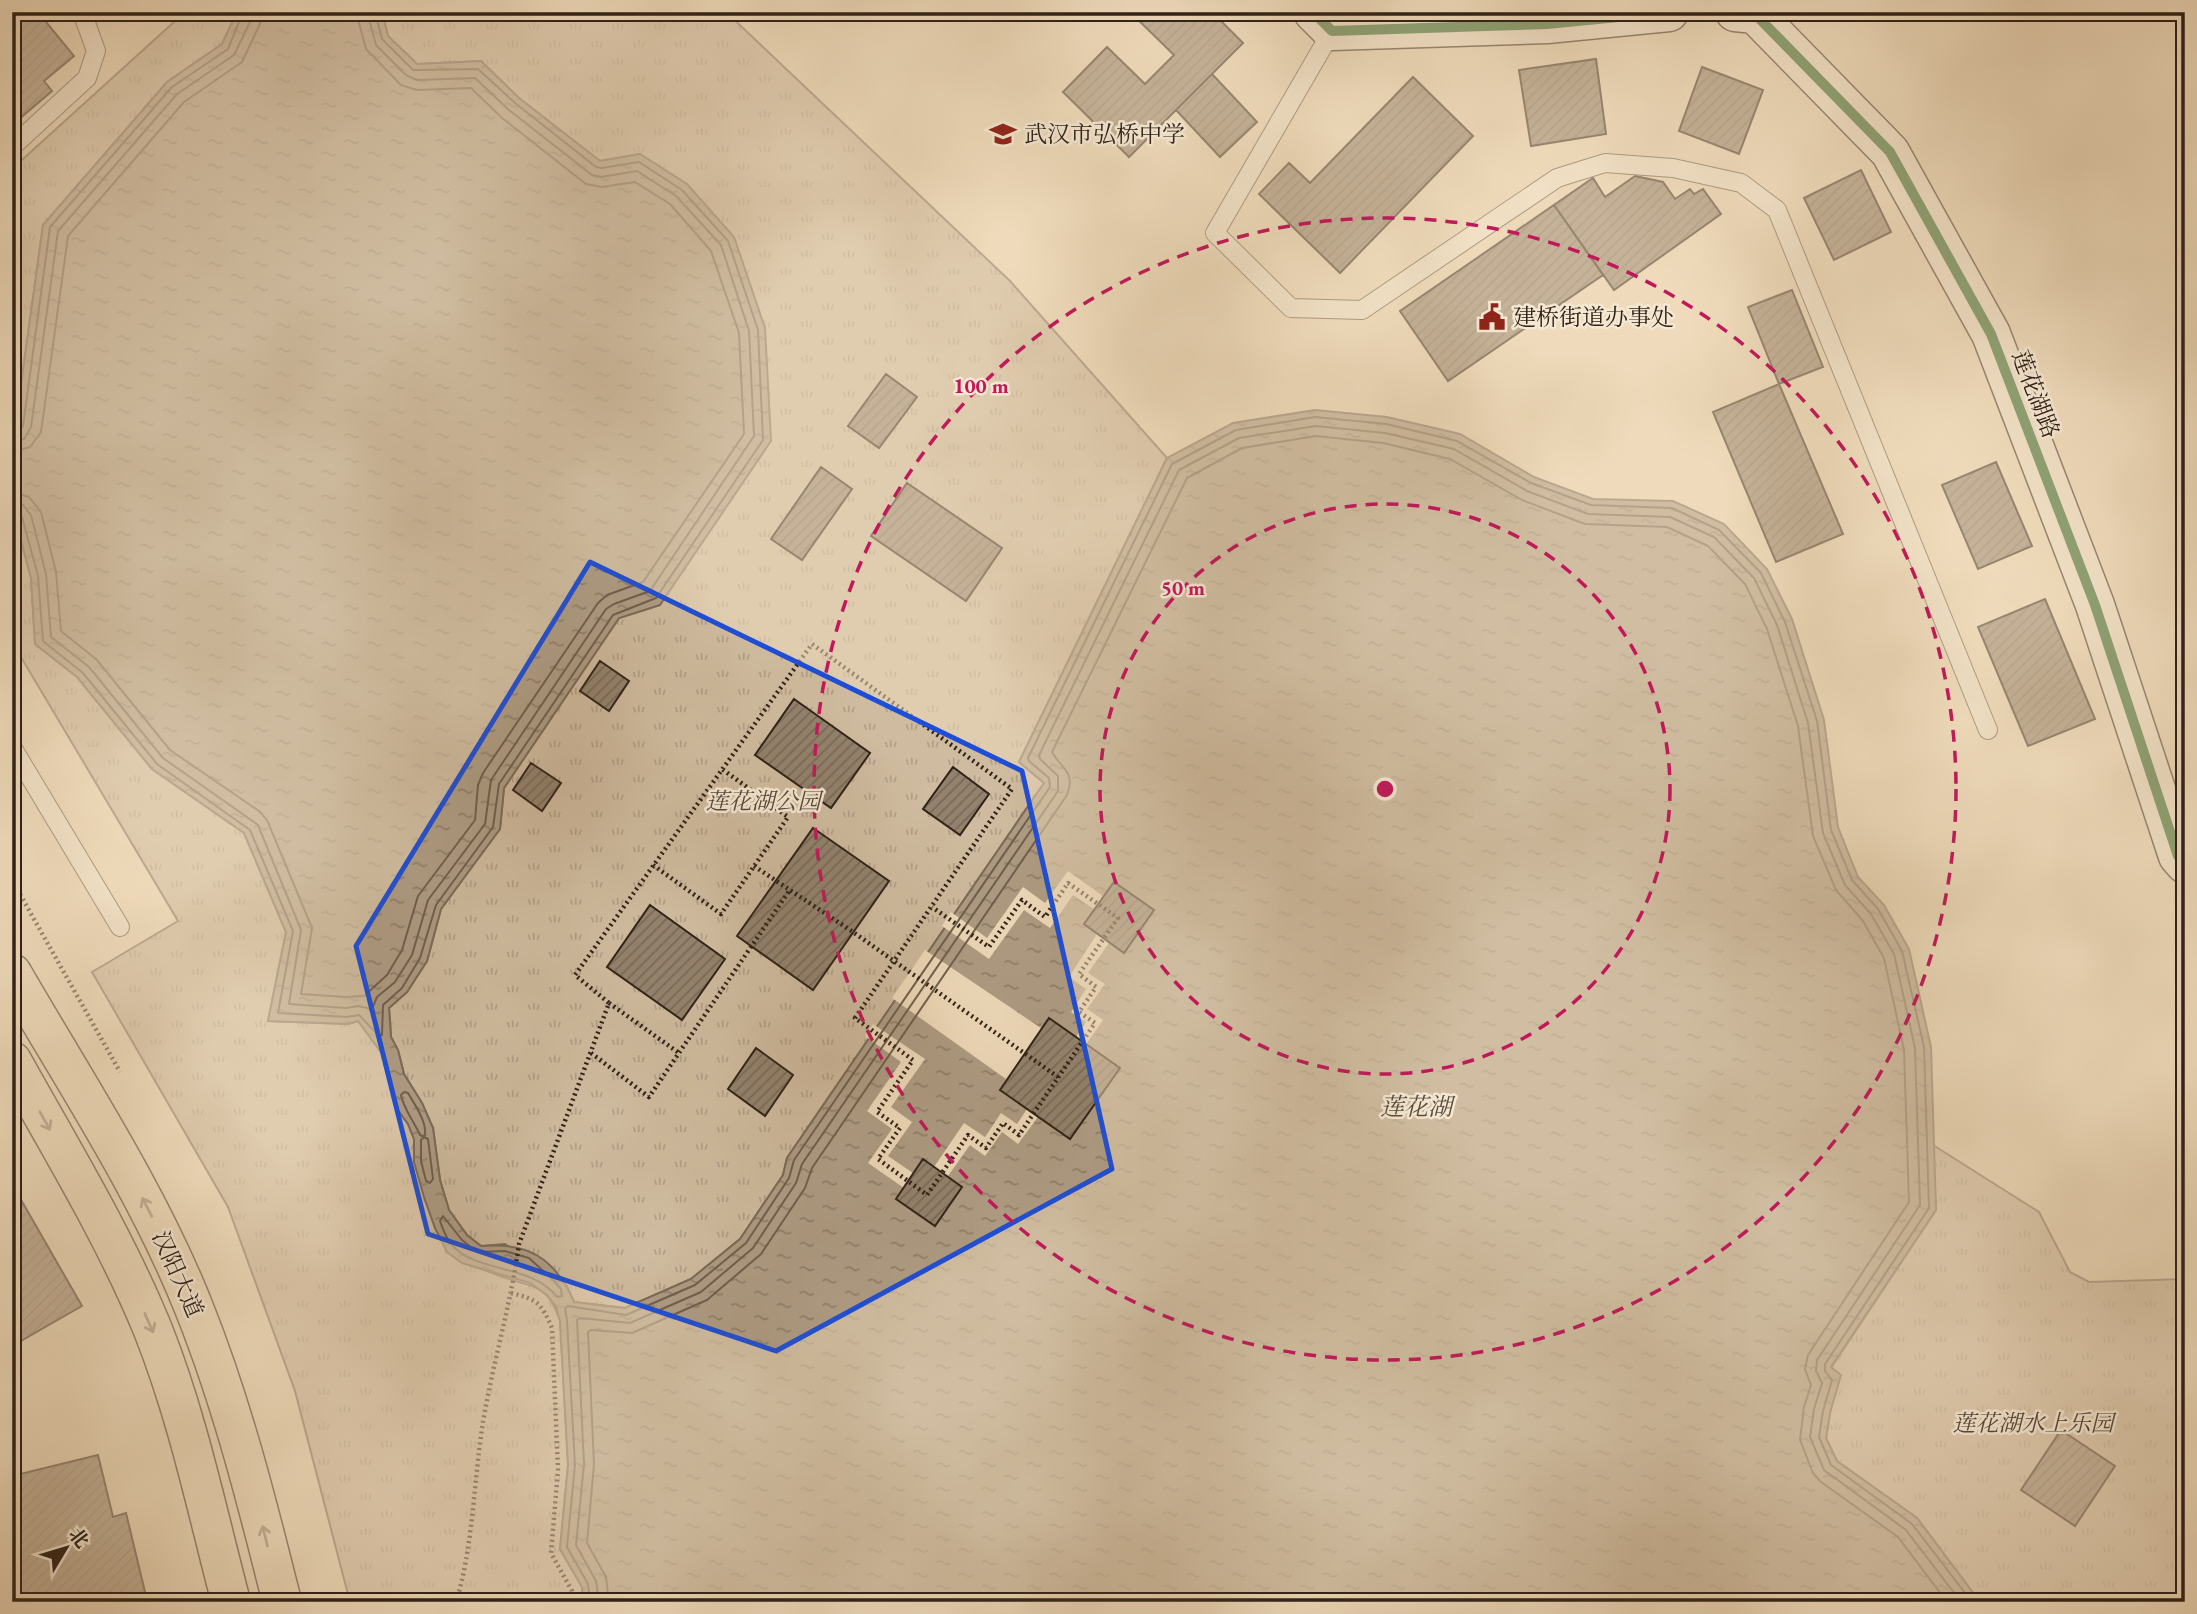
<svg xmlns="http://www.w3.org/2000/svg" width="2197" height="1614" font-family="'EB Garamond','Noto Serif SC',serif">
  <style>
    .park { fill: url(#park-tufts); stroke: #806e5c; stroke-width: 2 }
    .water { fill: url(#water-ripples); stroke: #7c6b59; stroke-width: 2 }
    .pier { fill: #efdbbb }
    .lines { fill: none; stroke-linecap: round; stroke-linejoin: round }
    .shore { stroke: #6f5e4e; stroke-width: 2 }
    .building { fill: url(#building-hatch); stroke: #302118; stroke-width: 2 }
    .lane-casing { stroke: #605041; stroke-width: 20 }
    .secondary-casing { stroke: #302118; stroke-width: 41 }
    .primary-casing { stroke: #302118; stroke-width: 41 }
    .path { stroke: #302118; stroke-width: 4.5; stroke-dasharray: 2 3.5; stroke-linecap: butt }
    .lane { stroke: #f5e8d3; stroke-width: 18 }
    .secondary { stroke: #f5e8d3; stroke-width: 38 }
    .primary { stroke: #efdbbb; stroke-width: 38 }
    .cycleway-casing { stroke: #f5e8d3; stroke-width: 15 }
    .cycleway { stroke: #1b5e20; stroke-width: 10 }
    .oneway { stroke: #907e6a }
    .marked { fill: none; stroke: #1d4ed8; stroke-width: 5; stroke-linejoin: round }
    .ring { fill: none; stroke: #c2185b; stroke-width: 3.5; stroke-dasharray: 12 9 }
    .labels { text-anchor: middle; stroke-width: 5; stroke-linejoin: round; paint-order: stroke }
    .poi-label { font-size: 23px; fill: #302118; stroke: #f5e8d3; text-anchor: start }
    .street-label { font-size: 23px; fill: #302118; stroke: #f5e8d3 }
    .park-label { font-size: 23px; font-style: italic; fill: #58483a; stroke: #f5e8d3 }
    .water-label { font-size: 24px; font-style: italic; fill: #5c4c3e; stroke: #f5e8d3 }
    .centre { fill: #c2185b; stroke: #f5e8d3; stroke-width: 3.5 }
    .ring-label { font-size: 21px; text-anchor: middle; font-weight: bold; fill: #c2185b; stroke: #f5e8d3; stroke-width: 5; stroke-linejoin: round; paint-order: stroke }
  </style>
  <defs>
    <pattern id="park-tufts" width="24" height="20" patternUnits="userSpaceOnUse" patternTransform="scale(1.75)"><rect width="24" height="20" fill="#cfbb9f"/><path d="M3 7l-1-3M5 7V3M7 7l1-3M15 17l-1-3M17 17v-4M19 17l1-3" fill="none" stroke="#b2a088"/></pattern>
    <pattern id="water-ripples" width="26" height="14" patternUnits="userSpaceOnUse" patternTransform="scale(1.75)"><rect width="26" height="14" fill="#ae9c84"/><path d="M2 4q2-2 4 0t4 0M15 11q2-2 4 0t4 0" fill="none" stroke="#8e7f6b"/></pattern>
    <pattern id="building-hatch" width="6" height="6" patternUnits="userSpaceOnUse" patternTransform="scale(1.75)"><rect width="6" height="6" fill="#93826d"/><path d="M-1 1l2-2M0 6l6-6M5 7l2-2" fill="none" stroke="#786a59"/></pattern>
  </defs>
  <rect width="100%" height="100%" fill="#efdbbb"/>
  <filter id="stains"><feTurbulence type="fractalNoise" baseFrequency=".00286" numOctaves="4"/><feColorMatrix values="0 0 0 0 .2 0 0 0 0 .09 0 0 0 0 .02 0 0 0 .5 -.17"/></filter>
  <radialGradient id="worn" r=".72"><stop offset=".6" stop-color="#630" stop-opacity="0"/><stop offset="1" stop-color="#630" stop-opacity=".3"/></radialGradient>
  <path class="park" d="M185 12H237L222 44 167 82 43 225 12 450V169Z
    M382 12H726L1010 281 1167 458 1019 762 1044 783 787 1158 783 1175 740 1239 691 1279 625 1308 574 1302 567 1286 505 1244 481 1246 467 1235 449 1210 440 1180 433 1128 422 1103 404 1074 398 1050 391 1037 389 1008 407 992 427 961 441 909 500 829 504 788 619 618 660 605 640 154 600 161 519 98 481 61 417 64 388 36Z
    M12 507 31 578 35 644 77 677 152 769 244 833 286 932 268 1021 348 1024 358 1021 383 1055 397 1109 408 1124 414 1139V1162L462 1263C478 1267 494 1274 509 1279 539 1288 549 1288 560 1321L568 1465 560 1549 582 1587 583 1602H350L295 1391 228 1207 92 972 178 921 12 642Z
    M1933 1145 2039 1212 2070 1272 2089 1282 2185 1279V1602H1980L1917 1518 1837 1461 1826 1438 1830 1413 1831 1368 1936 1210Z"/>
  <path class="water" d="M237 12H382L388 36 417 64 481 61 519 98 600 161 640 154 687 184 734 237 765 328 771 441 660 605 619 618 504 788 500 829 441 909 427 961 407 992 389 1008 391 1037 398 1050 404 1074 422 1103 433 1128 440 1180 449 1210 467 1235 481 1246C528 1242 555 1258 574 1302L625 1308 691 1279 740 1239 783 1175 787 1158 1044 783 1019 762 1167 458 1233 423 1315 410 1387 417 1460 434 1534 477 1593 499 1673 501 1724 524 1767 569 1792 619 1824 720 1838 827 1858 877 1884 905 1909 949 1931 1047 1936 1210 1831 1367 1841 1375 1830 1413 1826 1438 1837 1461 1917 1518 1980 1602H583L582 1587 560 1549 568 1465 560 1321 556 1307 547 1295 530 1283 462 1263 447 1252 435 1228 424 1197 414 1162V1139L408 1124 397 1109 383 1055 358 1021 348 1024 268 1021 286 932 244 833 152 769 77 677 35 644 31 578 12 506V450L43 225 167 82 222 44Z"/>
  <path class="pier" d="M1068 871 1104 897 1114 882 1154 910 1124 953 1109 943 1088 973 1105 984 1087 1009 1103 1020 1086 1044 1120 1068 1070 1139 1038 1117 1018 1144 1002 1132 985 1156 970 1145 948 1176 962 1187 935 1226 896 1199 904 1188 868 1163 892 1129 867 1111 901 1062 865 1036 873 1024 925 1059 891 1107 912 1122 888 1156 913 1173 923 1159 934 1167 964 1123 985 1137 1001 1113 1017 1124 1027 1109 1000 1090 1006 1079 892 998 925 950 1041 1028 1049 1018 1076 1037 1086 1022 1071 1012 1086 989 1069 977 1097 934 1084 924 1094 909 1073 895 1050 928 1024 910 989 959 942 926 951 912 987 938 1023 887 1045 903Z"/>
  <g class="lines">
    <path class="shore" d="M12 433 19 431 23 426 50 227 172 87 228 49 243 12
      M12 442 24 439 31 427 58 231 177 94 234 55 251 20 252 12
      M12 452 30 447 41 432 68 236 184 102 242 62 260 24 262 12
      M12 492 29 497 41 512 56 572 61 631 97 660 170 750 259 811 267 820 312 928 301 994 345 997 364 996 387 975 402 950 418 896 475 820 478 785 483 773 598 603 607 595 643 582 744 434 739 333 711 251 670 204 635 182 602 187 586 184 502 118 471 88 417 90 401 85 366 49 356 12
      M12 503 23 505 31 515 46 574 51 637 89 667 163 758 258 825 301 930 289 1004 346 1008 358 1006 372 1009 377 997 395 982 412 955 428 900 485 824 491 780 606 609 614 604 650 591 754 436 749 331 721 245 676 196 637 171 601 177 592 175 509 110 475 78 417 80 406 75 376 45 367 12
      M12 512H18L22 517 38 576 43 641 83 673 157 764 250 830 293 931 278 1013 347 1017 359 1015 378 1035H382L383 1005 402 988 420 958 436 905 493 827 499 784 613 615 656 598 763 440 758 330 728 241 682 190 639 162 602 168 596 167 515 103 478 69 413 70 382 39 375 12
      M404 1092 408 1093C415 1105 429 1125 424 1137L420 1135C414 1121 404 1110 401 1095Z
      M424 1137 428 1139 433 1179 430 1183 426 1181 421 1161V1140Z
      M443 1216 462 1240 477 1252 505 1251 529 1258 553 1280 561 1289 562 1296 557 1297C532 1265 483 1273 456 1249 448 1243 443 1230 440 1221Z
      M590 1602 588 1584 567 1547 575 1465 567 1321 565 1308 568 1306 626 1315 695 1285 746 1243 789 1178 794 1160 1050 787 1049 778 1029 761 1028 758 1172 464 1236 430 1315 417 1386 424 1457 441 1531 483 1591 505 1672 508 1719 530 1761 573 1785 622 1817 721 1831 830 1852 880 1878 909 1902 951 1924 1047 1929 1208 1825 1364V1371L1832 1380 1823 1411 1819 1437 1831 1465 1912 1524 1972 1602
      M599 1602 596 1581 576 1545 584 1464 577 1320 580 1318 630 1323 701 1292 753 1248 796 1183 802 1164 1058 791V776L1040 759 1039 755 1179 470 1239 438 1316 426 1385 433 1454 449 1527 491 1588 514 1670 517 1714 537 1754 578 1777 625 1808 723 1823 833 1845 885 1871 914 1894 954 1915 1048 1920 1205 1817 1360 1816 1371 1822 1383 1814 1409 1810 1437 1824 1470 1906 1530 1961 1602
      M609 1602 606 1577 587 1543 594 1464 588 1332 591 1330 632 1333 707 1300 761 1254 805 1188 812 1168 1067 795C1076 771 1061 769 1052 752L1187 478 1242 448 1316 436 1383 443 1450 459 1522 500 1585 524 1667 527 1708 546 1745 584 1767 629 1798 726 1813 836 1836 890 1863 921 1884 958 1904 1050 1909 1202 1808 1355 1805 1369 1811 1385 1804 1407 1800 1440 1813 1473 1821 1482 1898 1537 1947 1602"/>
  </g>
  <path class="building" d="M25 12H38L74 56 44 81 52 91 12 125V23Z
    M1130 12H1212L1243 43 1129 157 1063 92 1107 47 1145 84 1174 55Z
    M1596 59 1606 134 1531 146 1519 70Z
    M1702 67 1763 90 1739 154 1679 131Z
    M1212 74 1257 122 1220 157 1176 110Z
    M1413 77 1473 136 1340 273 1259 194 1289 163 1310 183Z
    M1861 170 1891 232 1834 260 1804 198Z
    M1635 176 1663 182 1675 199 1690 189 1694 194 1703 189 1721 214 1614 290 1554 205 1593 178 1605 197Z
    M1554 205 1603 275 1448 381 1400 311Z
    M1792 290 1823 367 1779 384 1748 307Z
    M886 374 917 397 879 448 848 426Z
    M1779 384 1843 534 1776 562 1713 412Z
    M1996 462 2032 546 1978 569 1942 485Z
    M821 467 852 489 802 560 771 539Z
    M907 483 1002 548 966 601 871 536Z
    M2045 599 2095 719 2028 746 1978 627Z
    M600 661 629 681 609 711 580 691Z
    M794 699 870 753 831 808 755 755Z
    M531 763 561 783 542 811 513 790Z
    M953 767 989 794 960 835 923 809Z
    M813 828 889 881 813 990 737 936Z
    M1114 882 1154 910 1124 953 1084 924Z
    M650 905 725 959 682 1020 607 967Z
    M1049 1018 1120 1068 1070 1139 1000 1090Z
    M756 1048 793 1075 765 1116 728 1089Z
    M923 1159 962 1187 935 1226 896 1199Z
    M12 1184 82 1306 12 1346Z
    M2061 1430 2115 1466 2075 1526 2021 1490Z
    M98 1455 113 1517 126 1513 146 1596 133 1600 134 1602H12V1476Z"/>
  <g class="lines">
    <defs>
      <path id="lane" d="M1332 31 1215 233 1291 308 1362 310 1557 178 1605 163 1673 168 1741 183 1777 210 1988 730
        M12 147 87 78 96 51 82 12
        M12 747 120 927"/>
      <path id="secondary" d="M1313 12 1332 31 1547 24 1669 12
        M1735 12 1755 14 1890 152 1991 334 2095 605 2178 856 2185 864"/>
      <path id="primary" d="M12 973C75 1082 147 1190 194 1308 232 1403 257 1502 282 1602
        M12 1061C61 1149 115 1237 153 1330 188 1418 207 1511 231 1602"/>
    </defs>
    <use href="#lane" class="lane-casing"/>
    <use href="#secondary" class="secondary-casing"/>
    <use href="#primary" class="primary-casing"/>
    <path class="path" d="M653 865 721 914 788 817 722 769
      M754 866 853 932 1058 1077
      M12 880 120 1072
      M609 1003 679 1053
      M591 1053 649 1097 789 891
      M511 1293C537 1299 541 1303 552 1328L558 1470 551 1553 572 1591 574 1602
      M456 1602C473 1549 474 1478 483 1422 493 1362 511 1304 519 1244L609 1003 575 975 812 644 1012 789 855 1018 913 1060 877 1112 900 1128 878 1159 927 1195 968 1135 986 1148 1003 1123 1019 1135 1095 1023 1079 1012 1096 987 1079 974 1118 918 1068 883 1045 917 1022 900 989 947 932 907"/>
    <use href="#lane" class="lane"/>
    <use href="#secondary" class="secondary"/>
    <use href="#primary" class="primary"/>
    <defs>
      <path id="cycleway" d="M1313 12 1332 31 1547 24 1669 12
        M1735 12 1755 14 1890 152 1991 334 2095 605 2178 856 2185 864"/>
    </defs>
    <use href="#cycleway" class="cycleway-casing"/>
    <use href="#cycleway" class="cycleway"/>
  </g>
  <defs><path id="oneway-shaft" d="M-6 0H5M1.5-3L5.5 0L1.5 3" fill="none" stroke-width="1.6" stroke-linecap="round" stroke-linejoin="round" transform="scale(1.75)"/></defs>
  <g class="oneway">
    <use href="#oneway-shaft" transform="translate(45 1121) rotate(61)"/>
    <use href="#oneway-shaft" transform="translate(147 1207) rotate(-117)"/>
    <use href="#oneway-shaft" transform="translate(149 1323) rotate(66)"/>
    <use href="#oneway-shaft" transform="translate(265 1536) rotate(-104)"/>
  </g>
  <path d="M0 0H2197V1614H0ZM590 562 1022 771 1112 1169 776 1351 428 1234 356 946Z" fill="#efdbbb" fill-opacity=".55" fill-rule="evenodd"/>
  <path class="marked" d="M590 562 1022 771 1112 1169 776 1351 428 1234 356 946Z"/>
  <g class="ring">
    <circle cx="1385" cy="789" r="285"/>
    <circle cx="1385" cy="789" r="571"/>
  </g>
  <defs>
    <symbol id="school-bare" viewBox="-9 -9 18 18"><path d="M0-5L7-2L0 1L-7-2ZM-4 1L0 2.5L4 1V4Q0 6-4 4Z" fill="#8f2418" stroke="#f5e8d3" stroke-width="2.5" paint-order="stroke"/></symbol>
    <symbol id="civic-bare" viewBox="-9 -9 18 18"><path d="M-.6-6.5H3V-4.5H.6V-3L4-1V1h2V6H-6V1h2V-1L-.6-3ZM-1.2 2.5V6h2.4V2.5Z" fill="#8f2418" stroke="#f5e8d3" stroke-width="2.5" paint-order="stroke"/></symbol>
  </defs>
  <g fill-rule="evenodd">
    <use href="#school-bare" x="984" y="115" width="38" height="38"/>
    <use href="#civic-bare" x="1473" y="298" width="38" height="38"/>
  </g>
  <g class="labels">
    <g class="poi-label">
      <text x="1024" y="142">武汉市弘桥中学</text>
      <text x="1513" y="325">建桥街道办事处</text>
    </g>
    <g class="street-label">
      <text transform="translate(2036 394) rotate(69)" y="8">莲花湖路</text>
      <text transform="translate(178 1274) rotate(66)" y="8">汉阳大道</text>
    </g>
    <g class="park-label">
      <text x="763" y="809">莲花湖公园</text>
      <text x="2033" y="1431">莲花湖水上乐园</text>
    </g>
    <g class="water-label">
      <text x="1416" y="1115">莲花湖</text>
    </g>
  </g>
  <circle cx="1385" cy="789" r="10" class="centre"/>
  <g class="ring-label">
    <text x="981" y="393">100 m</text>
    <text x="1183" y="595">50 m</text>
  </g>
  <rect width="2197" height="1614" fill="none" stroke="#efdbbb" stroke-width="42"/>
  <rect x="14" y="14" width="2169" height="1586" fill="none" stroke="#302118" stroke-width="3.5"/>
  <rect x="21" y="21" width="2155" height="1572" fill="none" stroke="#302118" stroke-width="2"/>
  <g transform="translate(66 1548) rotate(52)" stroke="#f5e8d3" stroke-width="5" paint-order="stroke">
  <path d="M0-5L12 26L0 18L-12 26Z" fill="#302118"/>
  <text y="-10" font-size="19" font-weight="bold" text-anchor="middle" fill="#302118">北</text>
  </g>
  <rect width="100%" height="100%" filter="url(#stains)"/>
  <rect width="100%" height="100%" fill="url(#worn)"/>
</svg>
